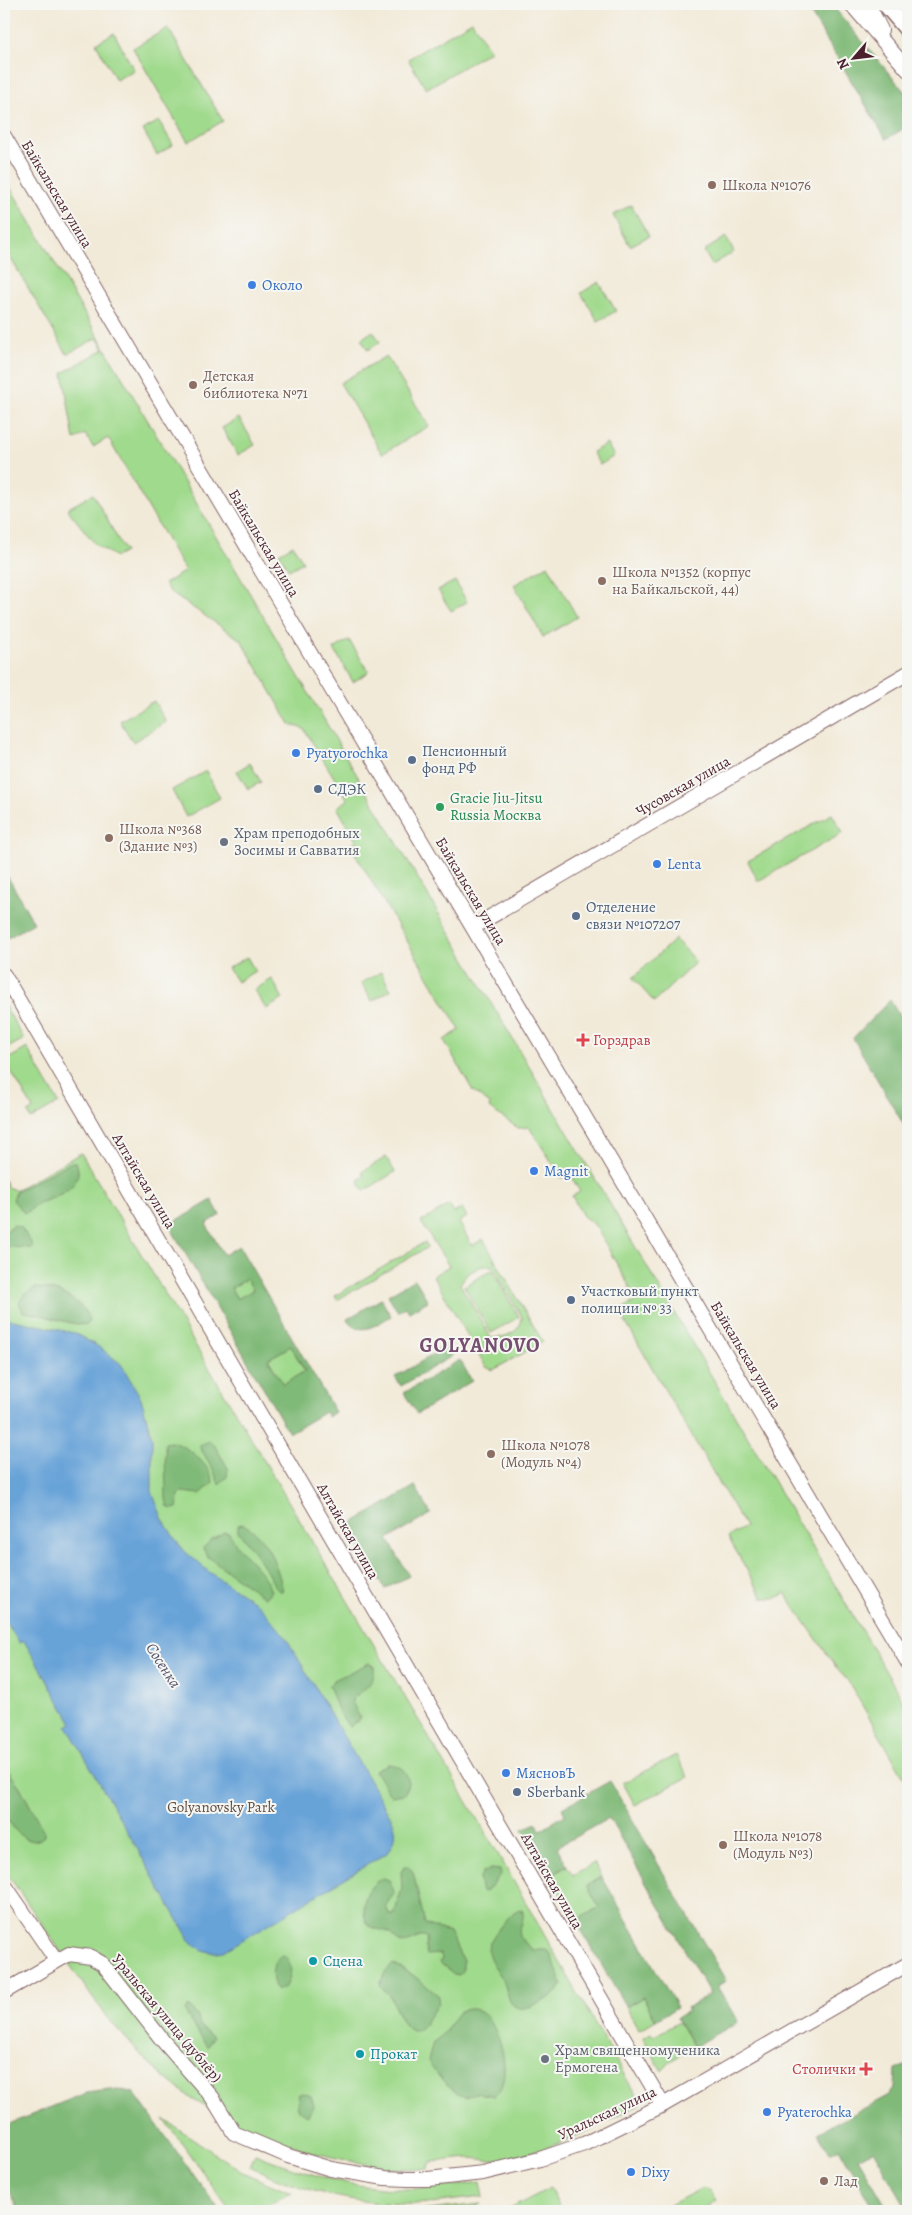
<svg xmlns="http://www.w3.org/2000/svg" width="912" height="2215" font-family="Alegreya,serif">
  <style>
    .green { fill: #a0da8d; stroke: #757c5c; fill-rule: evenodd }
    .forest { fill: #80ba78; stroke: #656c52; fill-rule: evenodd }
    .water { fill: #68a3d8; stroke: #596182 }
    .lines { fill: none; stroke-linecap: round; stroke-linejoin: round }
    .secondary-casing { stroke: #856668; stroke-width: 16 }
    .primary-casing { stroke: #856668; stroke-width: 18 }
    .secondary { stroke: #fff; stroke-width: 14 }
    .primary { stroke: #fff; stroke-width: 15 }
    .education-dot { fill: #8d6e63; stroke: #f6f6f2; stroke-width: 2 }
    .shop-dot { fill: #3f7fe0; stroke: #f6f6f2; stroke-width: 2 }
    .service-dot { fill: #5c6f8a; stroke: #f6f6f2; stroke-width: 2 }
    .leisure-dot { fill: #2e9e5b; stroke: #f6f6f2; stroke-width: 2 }
    .worship-dot { fill: #6b7280; stroke: #f6f6f2; stroke-width: 2 }
    .health-dot { fill: #e0444e; stroke: #f6f6f2; stroke-width: 2 }
    .culture-dot { fill: #0f9aa8; stroke: #f6f6f2; stroke-width: 2 }
    .labels { text-anchor: middle; stroke-width: 4; stroke-linejoin: round; paint-order: stroke }
    .education-label { font-size: 15px; fill: #785e54; stroke: #f6f6f2; text-anchor: start }
    .street-label { font-size: 15px; fill: #4a1f2b; stroke: #f6f6f2 }
    .shop-label { font-size: 15px; fill: #366cbe; stroke: #f6f6f2; text-anchor: start }
    .service-label { font-size: 15px; fill: #4e5e75; stroke: #f6f6f2; text-anchor: start }
    .leisure-label { font-size: 15px; fill: #27864d; stroke: #f6f6f2; text-anchor: start }
    .worship-label { font-size: 15px; fill: #5b616d; stroke: #f6f6f2; text-anchor: start }
    .health-label { font-size: 15px; fill: #be3a42; stroke: #f6f6f2; text-anchor: start }
    .park-label { font-size: 15px; fill: #604e44; stroke: #f6f6f2 }
    .culture-label { font-size: 15px; fill: #0d838f; stroke: #f6f6f2; text-anchor: start }
    .water-label { font-size: 16px; font-style: italic; fill: #565470; stroke: #f6f6f2 }
    .district-label { font-size: 20px; font-weight: bold; letter-spacing: 1px; fill: #764e6f; stroke: #f6f6f2 }
  </style>
  <rect width="100%" height="100%" fill="#f6f6f2"/>
  <filter id="ink" filterUnits="userSpaceOnUse"><feTurbulence type="fractalNoise" baseFrequency=".02" numOctaves="2"/><feDisplacementMap in="SourceGraphic" scale="10" xChannelSelector="R" yChannelSelector="G"/><feConvolveMatrix kernelMatrix="1 2 1 2 8 2 1 2 1" color-interpolation-filters="sRGB"/></filter>
  <filter id="wash" filterUnits="userSpaceOnUse"><feTurbulence type="fractalNoise" baseFrequency=".0096" numOctaves="4" result="noise"/><feDisplacementMap in="SourceGraphic" scale="20" xChannelSelector="R" yChannelSelector="G"/><feGaussianBlur stdDeviation="1.12" result="paint"/><feColorMatrix in="noise" values="0 0 0 0 0 0 0 0 0 0 0 0 0 0 0 0 0 1.4 0 .05"/><feComposite in="paint" operator="in"/></filter>
  <g filter="url(#wash)">
    <rect width="100%" height="100%" fill="#f2ead8"/>
    <path class="green" d="M472 21 490 51 426 89 408 59Z
      M168 28 223 121 188 142 133 48Z
      M114 33 134 70 116 80 96 43Z
      M159 121 173 145 157 155 143 130Z
      M4 177 908 1709V1784L848 1681 838 1670 785 1593 777 1598H763L728 1537 745 1527 619 1311 637 1300 595 1225 583 1216 572 1196 580 1192 570 1174 562 1178 529 1127 518 1128 489 1108 490 1104 473 1091 444 1040 460 1030 350 845 356 841 337 807 348 800 304 729 290 724 241 640 171 593 164 584 185 571 108 438 93 447 85 434 74 440 63 373 104 349 97 338 67 354 4 247Z
      M631 205 649 236 630 246 613 215Z
      M726 237 734 252 712 265 704 251Z
      M599 282 616 311 598 321 581 293Z
      M373 331 380 342 368 350 361 339Z
      M386 356 429 426 382 454 340 383Z
      M239 418 255 445 238 455 222 428Z
      M607 444 614 456 600 465 592 452Z
      M93 494 125 552 116 557 96 545 67 509Z
      M293 545 303 562 289 570 279 553Z
      M548 565 577 617 543 637 514 585Z
      M455 581 467 602 451 611 438 590Z
      M349 640 369 672 353 682 334 649Z
      M154 701 166 722 133 742 120 721Z
      M250 763 261 782 248 789 237 771Z
      M206 771 220 798 186 817 172 790Z
      M832 814 843 833 758 881 748 861Z
      M675 939 696 962 654 1002 633 978Z
      M247 957 255 971 237 982 228 968Z
      M381 972 391 990 372 1001 361 983Z
      M272 979 283 999 266 1009 254 990Z
      M5 1006 24 1039 4 1050V1008Z
      M27 1048 59 1103 31 1119 28 1113 33 1109 5 1061Z
      M81 1153 490 1840 641 2104C596 2127 547 2154 496 2160 487 2161 478 2158 469 2158 456 2159 443 2161 431 2162L427 2169 383 2168 314 2153 238 2125 192 2099 151 2066 113 2024 92 1997 4 1869V1180L7 1187 15 1190Z
      M386 1157 395 1172 364 1191 358 1180 364 1176 362 1172Z
      M449 1205 454 1213 462 1208 467 1217 459 1222 472 1246 483 1239 543 1342 493 1370 486 1367 433 1276 449 1266 421 1222ZM482 1266H492L522 1317C521 1333 504 1338 491 1338L460 1284 467 1274Z
      M425 1242 428 1247 337 1300 335 1296Z
      M492 1270 519 1317 491 1333 464 1286Z
      M247 1279 254 1290 237 1299 231 1288Z
      M291 1346 305 1372 283 1384 268 1359Z
      M676 1755 688 1777 635 1805 623 1783Z
      M594 1863 602 1877 587 1885 600 1907 576 1921 550 1876 567 1866 573 1875Z
      M643 1997 656 2020 639 2030 626 2007Z
      M679 2022 694 2047 672 2060 662 2071 643 2038 651 2033 654 2036Z
      M164 2119 242 2172 291 2193 255 2211H231Z
      M255 2154C304 2173 354 2190 408 2189 433 2189 457 2185 481 2182L484 2197C459 2199 433 2204 408 2204 353 2204 299 2191 250 2166Z
      M550 2188 562 2211H506Z
      M702 2188 710 2191 716 2200 701 2211H659Z
      M481 2204 469 2211H421Z"/>
    <path class="forest" d="M805 4H831L908 96V126L886 139Z
      M4 870 34 923 4 940Z
      M890 1000 908 1031V1132L853 1038Z
      M72 1162H76C86 1186 58 1196 40 1203 34 1206 31 1211 24 1213L13 1200 16 1191Z
      M212 1200 220 1215 206 1224 224 1255 239 1246 335 1412 328 1417 325 1412 289 1433 169 1225ZM247 1279 253 1290 237 1299 231 1288ZM291 1346 305 1371 283 1384 268 1359Z
      M13 1225 21 1227 33 1246 30 1248 4 1247V1233Z
      M415 1279 428 1301 409 1312 406 1307 398 1312 388 1295Z
      M35 1288C55 1287 85 1301 89 1321L87 1325C65 1324 45 1314 23 1312L19 1302 24 1295Z
      M381 1299 391 1316C376 1325 360 1338 347 1319Z
      M446 1344 452 1356 401 1386 395 1377 434 1354 433 1352Z
      M460 1360 472 1381 417 1414 404 1393Z
      M209 1441 213 1443 228 1468 227 1477 219 1484 213 1469 199 1446Z
      M171 1442C188 1445 212 1467 213 1483L200 1494 182 1492 179 1495 177 1508 172 1509 168 1507 166 1499 165 1443Z
      M415 1486 431 1514 388 1539 409 1576 385 1589 348 1526Z
      M243 1524C267 1536 278 1567 283 1591H279L276 1588 260 1560 238 1531V1525Z
      M224 1532 229 1533C239 1555 263 1567 271 1591L265 1598 207 1556 203 1548 212 1539Z
      M369 1663 374 1667C376 1682 363 1691 353 1698L352 1702 360 1718 358 1722 353 1723 350 1728 339 1713 329 1685 334 1680Z
      M387 1764C404 1764 414 1778 404 1794L391 1796 375 1771Z
      M4 1765 20 1787 44 1832V1836C29 1852 6 1824 4 1808 2 1794 4 1778 4 1765Z
      M610 1781 726 1981 717 1986 738 2022 694 2047 677 2018 688 2011 687 2008 710 1994 609 1818 557 1847 567 1866 550 1876 523 1829 536 1823 540 1830 565 1815 562 1808Z
      M404 1867H409L413 1872 425 1924 449 1932 463 1961V1970L459 1975 454 1974 440 1963 442 1959 441 1954 427 1955 425 1948 427 1937H420L403 1944C397 1942 396 1937 391 1934 383 1928 373 1931 366 1922 361 1903 365 1887 383 1878L389 1880C399 1900 391 1892 386 1907L390 1915H394L402 1888 401 1872Z
      M491 1869 500 1870 501 1874 487 1891 482 1892 479 1879 483 1873Z
      M602 1877 677 2007 656 2020 643 1997 626 2007 576 1921 599 1907 587 1885Z
      M522 1909C526 1920 518 1928 519 1937L533 1950H546L551 1954 562 1985C558 1994 549 1998 541 2002 535 2005 523 2011 516 2007 507 2003 507 1988 503 1980 499 1972 487 1958 488 1949 490 1937 511 1910 522 1909Z
      M282 1955C294 1960 292 1978 285 1987L276 1990C271 1979 270 1962 282 1955Z
      M393 1964 413 1975 439 1996C440 2003 431 2013 427 2020 409 2050 398 2011 391 1998 388 1993 384 1991 380 1986L384 1974Z
      M189 2006 198 2017 200 2027 213 2037 207 2047C200 2034 189 2023 185 2010Z
      M463 2010C468 2009 474 2008 479 2011 501 2023 514 2078 495 2096L478 2093 465 2097 458 2094 441 2079 428 2061 433 2042C448 2034 454 2012 463 2010Z
      M908 2065V2211L873 2150 858 2158 889 2211H875L839 2148 830 2153 818 2133 889 2095 895 2088 896 2069Z
      M118 2089 134 2093 220 2211H17L18 2207 4 2181V2126L86 2093Z
      M303 2093 311 2096 314 2104 308 2116C298 2114 295 2104 299 2094Z"/>
    <path class="water" d="M4 1318 74 1333 99 1347 121 1364 141 1398 152 1438V1492L163 1520 181 1548 209 1572 259 1605 285 1636 393 1821C398 1834 395 1843 387 1853L224 1951C208 1954 201 1951 189 1939L67 1726 72 1723 24 1641 19 1643 4 1618Z"/>
  </g>
  <g filter="url(#ink)">
    <g class="lines">
      <defs>
        <path id="secondary" d="M851 4 908 70
          M868 4 881 30
          M4 136 908 1663
          M473 927 908 673
          M4 975 663 2105
          M4 1884 56 1960
          M4 1992 69 1954 91 1957 103 1964 163 2041 212 2097 234 2133 288 2156 331 2169 385 2178 408 2179H428L483 2173 540 2159 584 2144 663 2105 908 1964"/>
        <path id="primary" d="M885 4 908 31"/>
      </defs>
      <use href="#secondary" class="secondary-casing"/>
      <use href="#primary" class="primary-casing"/>
      <use href="#secondary" class="secondary"/>
      <use href="#primary" class="primary"/>
    </g>
  </g>
  <g class="education-dot">
    <circle cx="712" cy="185" r="5"/>
    <circle cx="193" cy="385" r="5"/>
    <circle cx="602" cy="581" r="5"/>
    <circle cx="109" cy="838" r="5"/>
    <circle cx="491" cy="1454" r="5"/>
    <circle cx="723" cy="1845" r="5"/>
    <circle cx="824" cy="2181" r="5"/>
  </g>
  <g class="shop-dot">
    <circle cx="252" cy="285" r="5"/>
    <circle cx="296" cy="753" r="5"/>
    <circle cx="657" cy="864" r="5"/>
    <circle cx="534" cy="1171" r="5"/>
    <circle cx="506" cy="1773" r="5"/>
    <circle cx="767" cy="2112" r="5"/>
    <circle cx="631" cy="2172" r="5"/>
  </g>
  <g class="service-dot">
    <circle cx="412" cy="760" r="5"/>
    <circle cx="318" cy="789" r="5"/>
    <circle cx="576" cy="916" r="5"/>
    <circle cx="571" cy="1300" r="5"/>
    <circle cx="517" cy="1792" r="5"/>
  </g>
  <circle class="leisure-dot" cx="440" cy="807" r="5"/>
  <g class="worship-dot">
    <circle cx="224" cy="842" r="5"/>
    <circle cx="545" cy="2059" r="5"/>
  </g>
  <g class="health-dot">
    <path d="M580.5 1032.5h5v5h5v5h-5v5h-5v-5h-5v-5h5z"/>
    <path d="M863.5 2061.5h5v5h5v5h-5v5h-5v-5h-5v-5h5z"/>
  </g>
  <g class="culture-dot">
    <circle cx="313" cy="1961" r="5"/>
    <circle cx="360" cy="2054" r="5"/>
  </g>
  <g class="labels">
    <g class="education-label">
      <text x="722" y="190">Школа №1076</text>
      <text x="203" y="381">Детская<tspan x="203" dy="17">библиотека №71</tspan></text>
      <text x="612" y="577">Школа №1352 (корпус<tspan x="612" dy="17">на Байкальской, 44)</tspan></text>
      <text x="119" y="834">Школа №368<tspan x="119" dy="17">(Здание №3)</tspan></text>
      <text x="501" y="1450">Школа №1078<tspan x="501" dy="17">(Модуль №4)</tspan></text>
      <text x="733" y="1841">Школа №1078<tspan x="733" dy="17">(Модуль №3)</tspan></text>
      <text x="834" y="2186">Лад</text>
    </g>
    <g class="street-label">
      <text transform="translate(57 194) rotate(59)" y="5">Байкальская улица</text>
      <text transform="translate(264 543) rotate(59)" y="5">Байкальская улица</text>
      <text transform="translate(683 786) rotate(-30)" y="5">Чусовская улица</text>
      <text transform="translate(471 891) rotate(59)" y="5">Байкальская улица</text>
      <text transform="translate(144 1181) rotate(59)" y="5">Алтайская улица</text>
      <text transform="translate(746 1355) rotate(59)" y="5">Байкальская улица</text>
      <text transform="translate(348 1531) rotate(60)" y="5">Алтайская улица</text>
      <text transform="translate(552 1881) rotate(60)" y="5">Алтайская улица</text>
      <text transform="translate(167 2018) rotate(50)" y="5">Уральская улица (дублёр)</text>
      <text transform="translate(607 2113) rotate(-25)" y="5">Уральская улица</text>
    </g>
    <g class="shop-label">
      <text x="262" y="290">Около</text>
      <text x="306" y="758">Pyatyorochka</text>
      <text x="667" y="869">Lenta</text>
      <text x="544" y="1176">Magnit</text>
      <text x="516" y="1778">МясновЪ</text>
      <text x="777" y="2117">Pyaterochka</text>
      <text x="641" y="2177">Dixy</text>
    </g>
    <g class="service-label">
      <text x="422" y="756">Пенсионный<tspan x="422" dy="17">фонд РФ</tspan></text>
      <text x="328" y="794">СДЭК</text>
      <text x="586" y="912">Отделение<tspan x="586" dy="17">связи №107207</tspan></text>
      <text x="581" y="1296">Участковый пункт<tspan x="581" dy="17">полиции № 33</tspan></text>
      <text x="527" y="1797">Sberbank</text>
    </g>
    <g class="leisure-label">
      <text x="450" y="803">Gracie Jiu-Jitsu<tspan x="450" dy="17">Russia Москва</tspan></text>
    </g>
    <g class="worship-label">
      <text x="234" y="838">Храм преподобных<tspan x="234" dy="17">Зосимы и Савватия</tspan></text>
      <text x="555" y="2055">Храм священномученика<tspan x="555" dy="17">Ермогена</tspan></text>
    </g>
    <g class="health-label">
      <text x="593" y="1045">Горздрав</text>
      <text x="856" y="2074" text-anchor="end">Столички</text>
    </g>
    <g class="park-label">
      <text x="221" y="1812">Golyanovsky Park</text>
    </g>
    <g class="culture-label">
      <text x="323" y="1966">Сцена</text>
      <text x="370" y="2059">Прокат</text>
    </g>
    <g class="water-label">
      <text transform="translate(164 1665) rotate(57)" y="6">Сосенка</text>
    </g>
    <g class="district-label">
      <text x="480" y="1352">GOLYANOVO</text>
    </g>
  </g>
  <rect width="912" height="2215" fill="none" stroke="#f6f6f2" stroke-width="20"/>
  <g transform="translate(854 58) rotate(242)" stroke="#f6f6f2" stroke-width="4" paint-order="stroke">
  <path d="M0-4L9 19L0 12L-9 19Z" fill="#4a1f2b"/>
  <text y="-8" font-size="14" font-weight="bold" text-anchor="middle" fill="#4a1f2b">N</text>
  </g>
</svg>
